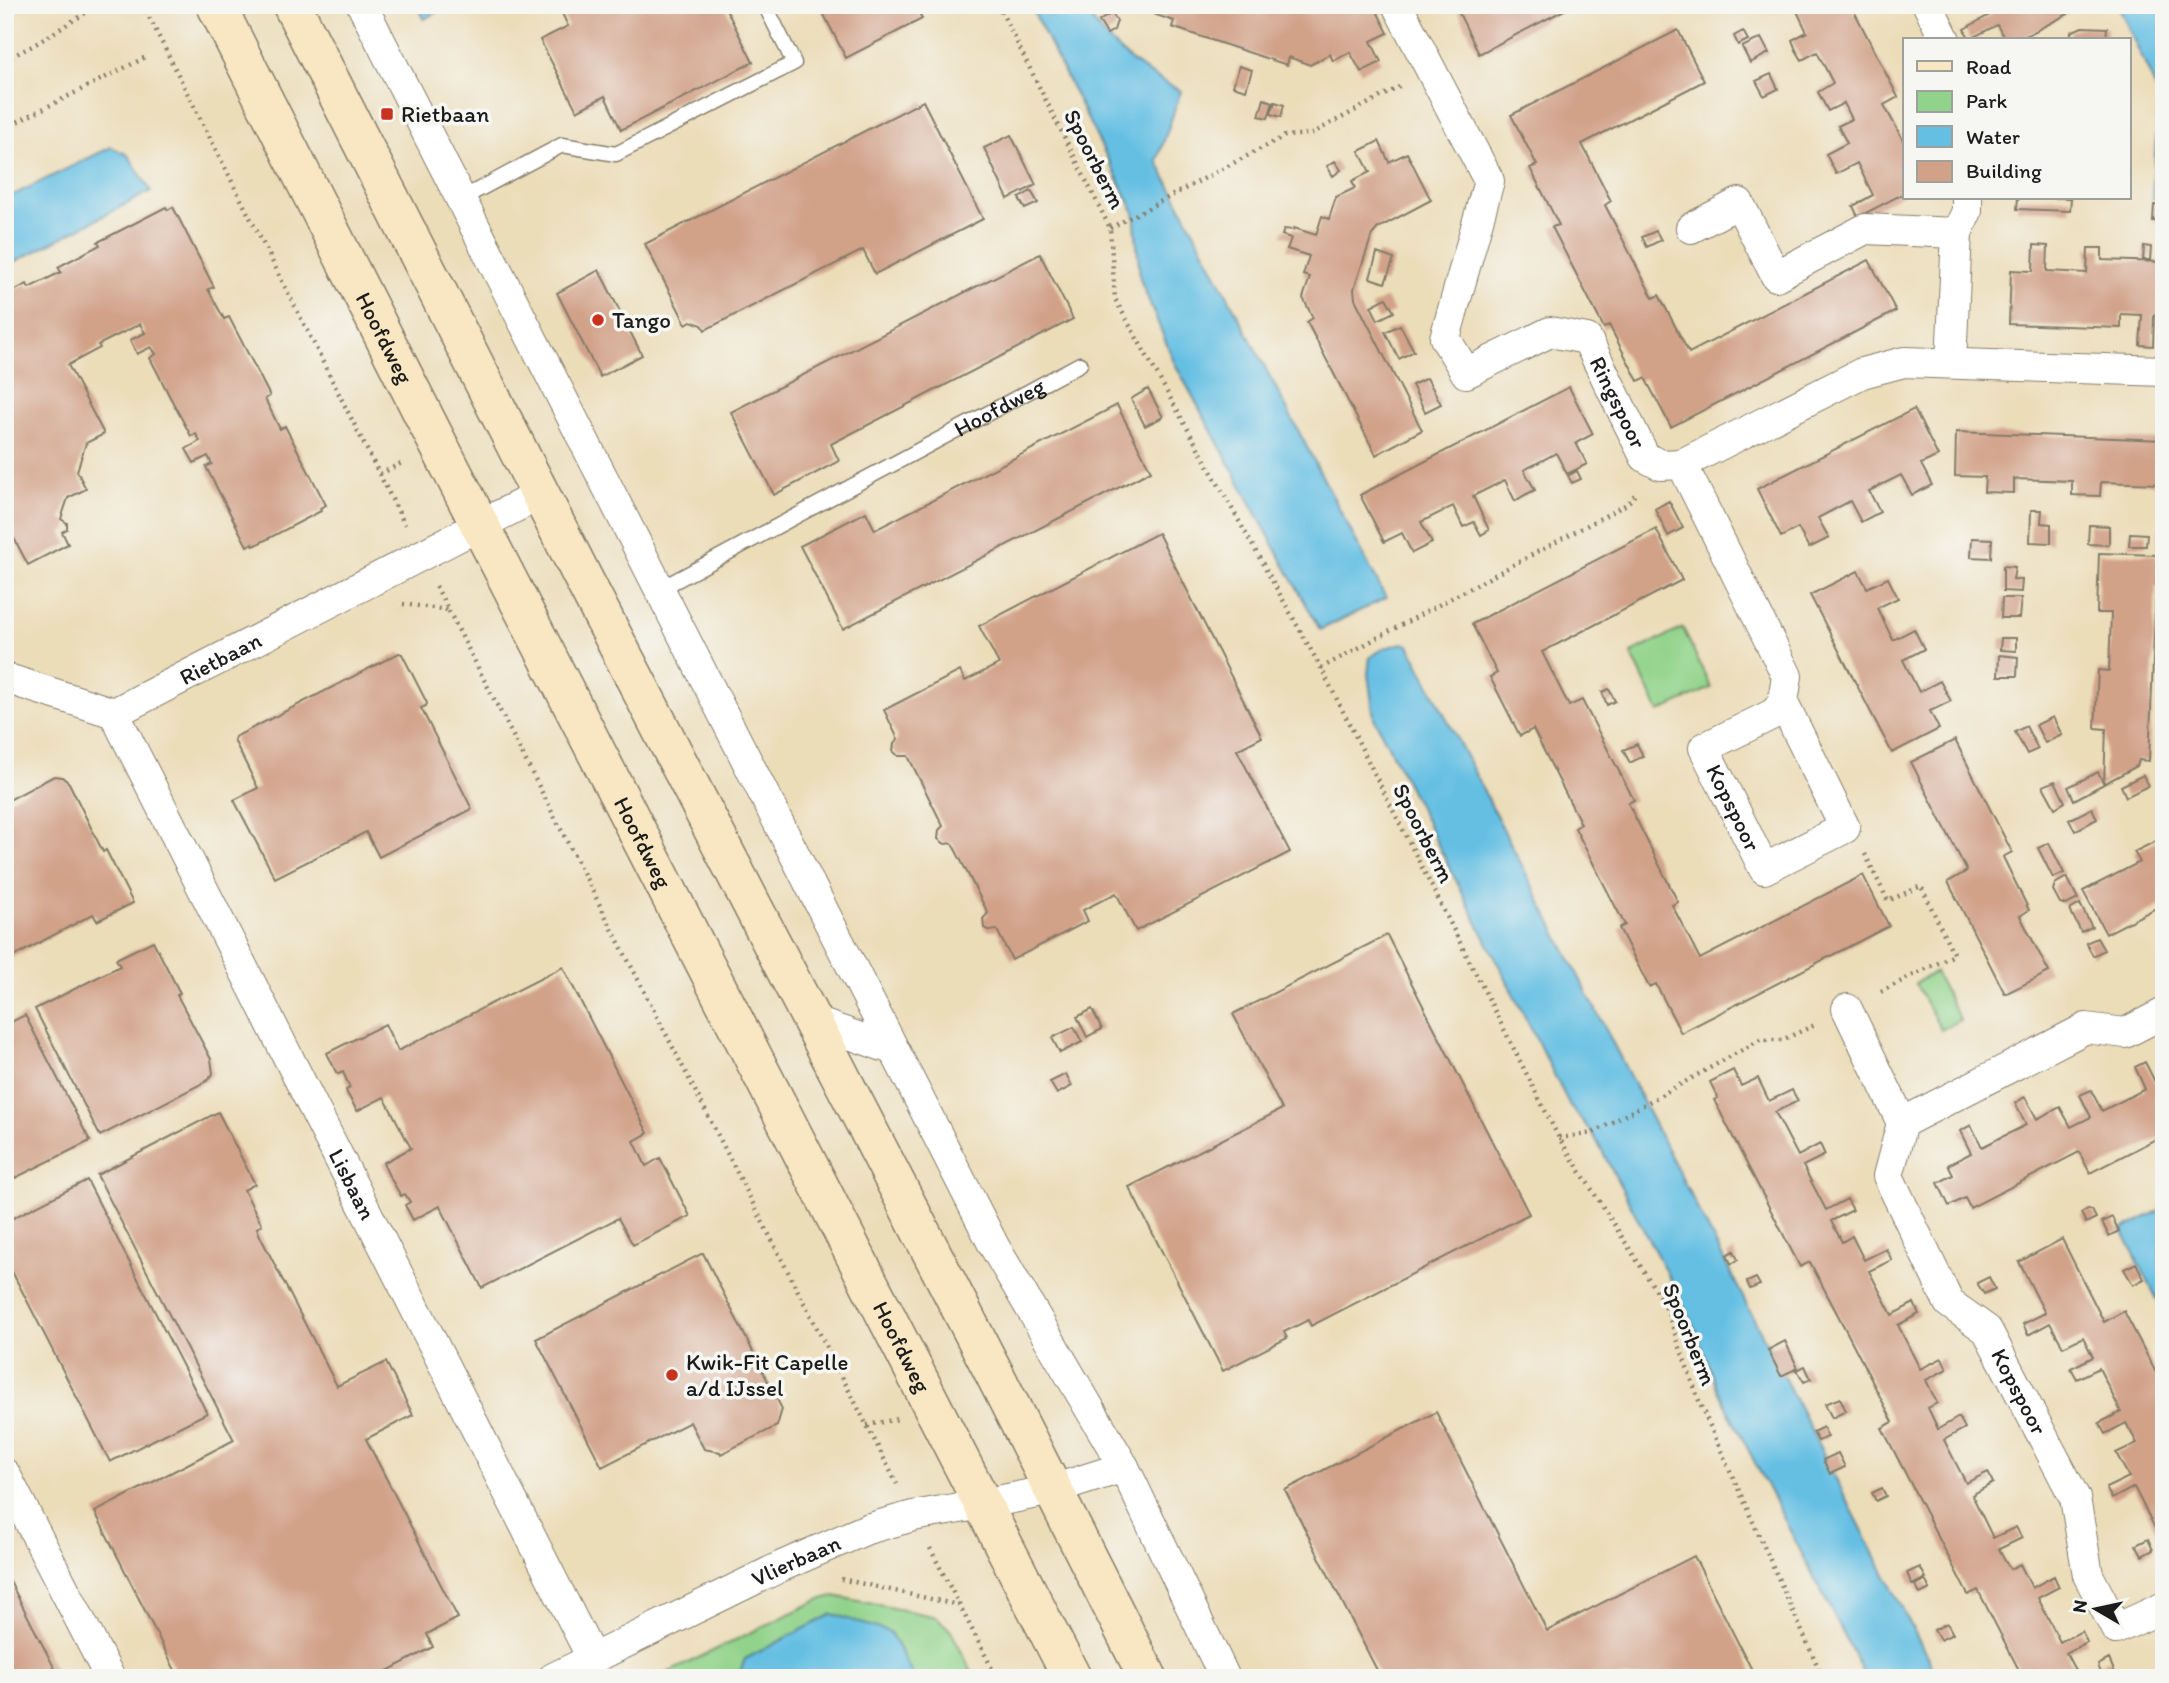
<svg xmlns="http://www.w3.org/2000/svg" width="2169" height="1683" font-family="Itim,sans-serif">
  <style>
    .green { fill: #91d38a; stroke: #567853; stroke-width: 2 }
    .water { fill: #65bfe3; stroke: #406e80; stroke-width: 2 }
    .building { fill: #d1a188 }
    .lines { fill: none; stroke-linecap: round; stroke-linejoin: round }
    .lane-casing { stroke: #847c6a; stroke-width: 17 }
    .street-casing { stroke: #847c6a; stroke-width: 32 }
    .secondary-casing { stroke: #847c6a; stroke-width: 41 }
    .path { stroke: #847c6a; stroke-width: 4.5; stroke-dasharray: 2 5; stroke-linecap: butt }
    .lane { stroke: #fff; stroke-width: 14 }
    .street { stroke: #fff; stroke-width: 30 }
    .secondary { stroke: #f9e7c3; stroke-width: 38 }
    .poi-dot { fill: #c8321e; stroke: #f6f6f2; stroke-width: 2.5 }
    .labels { text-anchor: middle; stroke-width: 7; stroke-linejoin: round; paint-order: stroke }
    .poi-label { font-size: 23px; fill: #1c1c1c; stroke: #f6f6f2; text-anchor: start }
    .street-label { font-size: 23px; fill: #1c1c1c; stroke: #f6f6f2 }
  </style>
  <rect width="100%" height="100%" fill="#f6f6f2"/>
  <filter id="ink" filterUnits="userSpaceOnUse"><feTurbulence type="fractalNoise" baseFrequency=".0143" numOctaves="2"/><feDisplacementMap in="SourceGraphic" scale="14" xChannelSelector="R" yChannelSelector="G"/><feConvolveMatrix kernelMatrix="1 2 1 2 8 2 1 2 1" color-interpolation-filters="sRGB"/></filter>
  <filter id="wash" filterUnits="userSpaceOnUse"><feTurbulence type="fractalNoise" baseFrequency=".00686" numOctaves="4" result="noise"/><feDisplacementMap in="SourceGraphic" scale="28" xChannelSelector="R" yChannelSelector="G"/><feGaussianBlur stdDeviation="1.57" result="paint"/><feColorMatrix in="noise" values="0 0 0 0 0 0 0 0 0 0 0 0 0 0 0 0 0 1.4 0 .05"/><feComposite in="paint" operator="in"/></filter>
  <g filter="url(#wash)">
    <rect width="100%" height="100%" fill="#ecddb9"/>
    <path class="green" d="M1683 628 1711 688 1659 712 1631 653Z
      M1935 972 1960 1020 1941 1030 1915 983Z
      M834 1596 937 1617 951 1631 975 1678H914L890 1632 745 1659 738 1678H657L818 1600Z"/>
    <path class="water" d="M418 5H450L424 19Z
      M1030 5H1083C1104 44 1142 72 1181 91L1157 161 1386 598 1320 630 1174 362 1140 279 1134 211Z
      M2118 5H2164V199L2152 198 2159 95Z
      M111 147 128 155 151 191 5 267V199Z
      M1402 643 1409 645 1938 1678H1866L1718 1391 1693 1323 1593 1134 1570 1106 1374 718 1368 674 1370 657 1385 648Z
      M2164 1208V1304L2158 1301 2122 1230Z
      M832 1614 890 1632 914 1678H738L745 1659Z"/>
    <g id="blocks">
      <path class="building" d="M558 5H724L753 62 621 130 605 96 577 111 540 40 568 26Z
        M819 5H915L922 19 846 58Z
        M1148 5H1277L1302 13 1311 12 1325 5H1374L1388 33 1371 41 1381 62 1361 72 1350 52 1333 61 1330 54 1310 65 1289 57 1287 65 1172 27 1174 21 1153 14Z
        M1455 5H1574L1479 54Z
        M1794 5H1851L1898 97 1884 105 1905 144V193L1858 217 1853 206 1873 195 1857 163 1836 174 1826 154 1847 143 1838 126 1852 119 1844 103 1828 111 1818 92 1833 83 1817 52 1802 60 1796 50 1792 40 1807 32Z
        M1987 5H2063L2068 14 2018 40H2005L1997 25 1970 39 1964 29 1991 14Z
        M1112 13 1117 21 1114 30 1107 34 1099 21Z
        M2082 27 2107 28 2106 40H2070L2071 32Z
        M1678 30 1704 81 1582 144 1611 201 1605 205 1653 298 1659 295 1689 353 1869 260 1896 311 1671 427 1645 378 1638 381 1609 325 1604 328 1552 227 1559 225 1530 168 1537 165 1511 115Z
        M1743 31 1748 40 1738 45 1734 36Z
        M1761 38 1769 53 1750 63 1742 47Z
        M1239 66 1252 70 1246 90 1233 86Z
        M1771 74 1778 89 1764 96 1756 81Z
        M1264 99 1273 102 1268 118 1259 116Z
        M923 101 983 219 875 274 863 250 705 330 702 325 691 321 686 324 645 244Z
        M1275 102 1284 105 1281 117 1271 114Z
        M1011 135 1036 185 1008 199 984 148Z
        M1379 141 1389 162 1407 153 1431 200 1378 228 1372 235 1354 289 1355 299 1422 430 1376 455 1307 322 1313 318 1303 298 1310 277 1303 275 1309 256 1287 249 1291 238 1282 235 1284 229 1293 230 1294 228 1316 235 1322 216 1329 219 1336 197 1355 188 1352 181 1370 172 1359 151Z
        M1335 161 1341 170 1333 176 1327 166Z
        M1031 191 1038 203 1025 209 1019 198Z
        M2018 198H2071L2070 211 2017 209Z
        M2154 205 2164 206V219L2161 221H2153Z
        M166 207 168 210 173 207 214 287 208 289 224 319 229 317 270 396 265 399 280 429 285 426 326 505 320 508 321 511 254 546 252 543 247 546 206 467 212 464 208 456 194 463 186 449 200 441 196 434 191 436 170 397 150 358 156 354 151 347 137 354 130 340 145 333 140 324 98 345 100 348 68 365 104 434 86 443 77 471 86 489 68 498 61 519 67 523V529L62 532 68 544 28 565 5 521V295L27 284 29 288 61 272 58 267 100 245 98 242Z
        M1656 231 1661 240 1647 247 1642 237Z
        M2034 245 2048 246 2047 271 2087 273 2088 248H2102V260L2164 262V315H2154L2153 346 2140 345 2142 315 2121 314V328L2009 324 2011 270 2033 271Z
        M2144 246 2151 247 2150 260H2143Z
        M1377 253 1394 259 1385 283 1370 278Z
        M1040 254 1073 319 831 444 839 461 774 495 731 412Z
        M599 270 642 355 600 377 557 293Z
        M1386 298 1394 312 1378 320 1371 306Z
        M1400 325 1414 351 1399 359 1385 332Z
        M1427 378 1441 404 1425 412 1412 385Z
        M1569 387 1593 434 1576 443 1587 464 1567 474 1556 453 1524 470 1535 490 1525 495 1515 501 1505 480 1473 496 1489 530 1481 535 1474 522 1463 527 1453 506 1421 522 1432 543 1412 553 1402 533 1384 542 1360 495Z
        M1148 389 1163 417 1145 426 1131 399Z
        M1117 405 1151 471 843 629 800 546 866 512 875 530Z
        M1914 409 1938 456 1921 464 1932 485 1912 495 1901 475 1869 491 1880 512 1861 522 1850 501 1818 518 1829 538 1809 548 1798 528 1781 537 1757 489Z
        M1956 432 2164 440 2160 484 2101 482 2100 496 2072 495V481L2014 479V493L1984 492 1985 477 1955 476Z
        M1577 471 1581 479 1572 483 1568 476Z
        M1669 501 1683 528 1668 536 1655 509Z
        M2031 510H2042L2041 523 2051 524V543L2030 542Z
        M2089 525 2109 526V545L2088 544Z
        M2159 528H2164V547H2158Z
        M1656 529 1682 580 1542 652 1569 706 1582 700 1634 800 1628 803 1678 902 1672 905 1700 959 1863 875 1889 926 1681 1033 1656 984 1649 987 1619 928 1625 925 1575 828 1581 824 1533 729 1520 736 1490 677 1497 673 1472 624Z
        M1158 533 1262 737 1237 750 1290 852 1136 931 1116 893 1083 910 1088 921 1012 960 997 930 990 931 984 928 983 919 988 913 952 843 945 844 938 839 939 830 943 826 908 756H898L893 751 894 744 898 739 884 710 960 671 965 681 999 664 979 626Z
        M2130 533 2147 534 2146 546H2129Z
        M1972 538 1992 539 1991 558 1971 557Z
        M2099 553 2158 555 2157 569 2164 570V586H2156L2149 761 2139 760 2137 766 2074 800 2068 787 2098 772 2104 784 2106 729 2095 728 2098 670 2109 671 2111 613H2097Z
        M2003 566 2015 567 2013 579 2022 580 2021 592 2003 591Z
        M1858 571 1867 588 1888 578 1898 598 1877 608 1893 640 1914 629 1924 649 1903 660 1919 692 1940 681 1951 701 1930 711 1939 729 1892 753 1810 595Z
        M2002 598H2021L2019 618H2001Z
        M2001 638H2016V651L2000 650Z
        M399 653 402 654 427 703 426 706 421 708 472 809 379 857 366 832 275 878 234 800 258 788 234 740 235 737Z
        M1999 655 2018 657 2017 676H1998Z
        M1609 689 1615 701 1607 705 1602 692Z
        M2053 717 2062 735 2045 743 2036 725Z
        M2026 726 2038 749 2027 754 2015 732Z
        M1955 740 2012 852 2003 857 2029 910 2020 916 2049 972 2005 994 1948 882 1967 871 1911 762Z
        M1637 744 1643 756 1630 763 1623 750Z
        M2143 775 2148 786 2126 797 2121 786Z
        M54 776 62 777 69 783 103 852 106 850 133 903 97 921 93 914 9 959 5 950V802Z
        M2055 781 2065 802 2055 808 2043 786Z
        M2092 808 2097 819 2075 831 2069 820Z
        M2164 837V904L2106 934 2083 891 2140 862 2134 852Z
        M2049 843 2064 873 2053 878 2038 848Z
        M2067 877 2078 899 2066 905 2060 903 2053 890 2055 884Z
        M2080 904 2092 927 2081 932 2070 910Z
        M1387 935 1529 1214 1311 1326 1308 1320 1284 1332 1287 1338 1223 1371 1129 1187 1282 1109 1233 1014Z
        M2097 938 2104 950 2093 956 2086 943Z
        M153 941 180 993 177 995 211 1059 213 1074 207 1081 100 1136 35 1009 120 966 116 959Z
        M563 967 648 1133 634 1141 646 1166 660 1158 690 1216 633 1245 618 1218 482 1288 440 1206 413 1220 405 1205 410 1202 405 1194 401 1196 388 1174 383 1163 411 1148 384 1097 357 1111 347 1093 346 1090 350 1088 343 1072 338 1074 336 1072 327 1053 385 1024 398 1051Z
        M1092 1009 1102 1029 1087 1037 1077 1017Z
        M25 1015 90 1141 5 1183V1025Z
        M1074 1027 1082 1042 1060 1053 1052 1038Z
        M2145 1062 2156 1084 2164 1080V1135L2090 1173 2079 1152 1970 1208 1965 1198 1949 1206 1938 1183 1953 1175 1948 1165 1971 1153 1960 1131 1971 1125 1982 1147 2026 1125 2015 1103 2025 1097 2037 1119 2060 1107 2071 1127 2091 1117 2080 1095 2091 1090 2102 1111 2145 1089 2135 1067Z
        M1733 1070 1741 1086 1758 1078 1769 1101 1792 1090 1798 1101 1775 1112 1798 1156 1820 1144 1825 1155 1803 1166 1826 1210 1847 1199 1853 1210 1831 1221 1842 1242 1852 1236 1864 1260 1886 1249 1892 1260 1869 1271 1892 1315 1914 1303 1919 1314 1898 1325 1920 1369 1942 1358 1947 1369 1926 1380 1937 1403 1928 1408 1938 1429 1959 1417 1965 1428 1944 1440 1966 1483 1988 1472 1993 1483 1972 1495 1993 1538 2016 1527 2022 1538 1999 1549 2010 1569 2020 1564 2032 1588 2054 1576 2059 1587 2038 1598 2060 1642 2082 1631 2087 1642 2066 1653 2078 1676 2023 1678 1978 1590 1968 1595 1882 1428 1893 1422 1852 1342 1810 1262 1800 1267 1714 1100 1718 1098 1710 1082Z
        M1066 1074 1072 1086 1057 1094 1050 1082Z
        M218 1112 255 1184 244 1190 262 1225 257 1228 260 1236 337 1386 386 1362 413 1415 366 1439 458 1618 427 1634 433 1647 374 1678H179L95 1512 234 1440 97 1175Z
        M87 1180 207 1413 110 1462 5 1258V1222Z
        M2088 1209 2092 1210 2096 1218 2086 1223 2081 1213Z
        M2112 1217 2119 1231 2109 1236 2102 1222Z
        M2062 1239 2104 1322 2124 1311 2164 1388V1433L2162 1434 2164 1438V1536L2160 1538 2134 1487 2112 1499 2106 1488 2129 1477 2116 1453 2137 1443 2126 1423 2105 1434 2099 1423 2121 1412 2099 1368 2077 1379 2071 1368 2093 1357 2083 1337 2063 1347 2050 1323 2028 1335 2023 1324 2045 1313 2019 1262Z
        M1734 1251 1738 1260 1731 1264 1727 1255Z
        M703 1253 782 1409 777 1426 721 1454 720 1452 704 1449 690 1422 602 1467 536 1339Z
        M2136 1263 2144 1279 2133 1285 2124 1269Z
        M1989 1277 1995 1289 1984 1294 1977 1283Z
        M1756 1278 1760 1285 1750 1289 1747 1282Z
        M1785 1341 1798 1368 1781 1376 1768 1350Z
        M1805 1366 1811 1379 1804 1382 1797 1370Z
        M1840 1398 1846 1411 1832 1418 1825 1404Z
        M1436 1412 1547 1631 1694 1556 1756 1678H1381L1285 1490Z
        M1823 1427 1828 1437 1818 1441 1813 1432Z
        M1838 1453 1845 1467 1830 1474 1823 1460Z
        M1882 1488 1886 1496 1876 1501 1872 1493Z
        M2148 1539 2153 1550 2142 1556 2136 1545Z
        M1920 1567 1926 1578 1912 1585 1907 1573Z
        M5 1572 56 1671 44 1678H5Z
        M1925 1580 1930 1589 1920 1594 1915 1585Z
        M1947 1623 1953 1634 1940 1640 1934 1630Z
        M2109 1659 2115 1673 2103 1678 2098 1665Z"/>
    </g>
  </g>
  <g filter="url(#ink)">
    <use href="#blocks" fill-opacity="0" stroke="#847c6a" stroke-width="2"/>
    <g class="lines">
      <defs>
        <g id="lane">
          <path d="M461 199 562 145 616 154 794 63 765 5"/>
          <path id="s1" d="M660 589 1080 364"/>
        </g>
        <g id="street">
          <path d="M362 5 994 1246 1124 1467 1225 1678"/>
          <path id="s2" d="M1397 5 1489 181 1445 338 1466 373 1550 332 1587 339 1645 457 1660 465 1682 464 1862 373 1904 362 2164 371"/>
          <path d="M1928 5 1945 40"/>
          <path d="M1691 228 1739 203 1776 276 1865 229 1957 233"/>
          <path d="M1951 363 1957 233 1967 211V198"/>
          <path id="s3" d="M1682 464 1787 676 1783 702 1775 713 1704 748 1764 869 1845 828 1783 702"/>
          <path id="s4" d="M5 678 114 713 541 494"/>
          <path id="s5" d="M114 713 592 1658"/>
          <path d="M1847 1009 1902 1123"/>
          <path id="s6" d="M2164 1013 2125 1033 2086 1028 1902 1123 1888 1176 1949 1303 1987 1330 2075 1498 2088 1575 2116 1629 2164 1607"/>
          <path d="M813 1021 894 1050"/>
          <path d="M5 1474 110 1678"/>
          <path id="s7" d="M553 1678 782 1566 867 1529 913 1516 983 1504 1052 1490 1124 1467"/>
        </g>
        <g id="secondary">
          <path id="s8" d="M216 5 430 428 1072 1678"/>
          <path d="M292 5 584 580 995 1375 1148 1678"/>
        </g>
      </defs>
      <use href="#lane" class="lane-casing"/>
      <use href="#street" class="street-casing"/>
      <use href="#secondary" class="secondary-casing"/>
      <path class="path" d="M143 5 405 525
        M998 5 1110 228 1115 299 1321 668 1559 1138 1664 1303 1701 1406 1823 1678
        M5 60 34 45 98 5
        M5 128 148 56
        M1110 228 1285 136 1311 134 1403 85
        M380 474 404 462
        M436 586 897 1484
        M403 604 448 610
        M1321 668 1627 504 1637 492
        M1865 854 1888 901 1921 886 1954 955 1878 993
        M1559 1138 1593 1133 1760 1040H1782L1817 1024
        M867 1425 898 1419
        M930 1548 997 1678
        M841 1579 958 1605"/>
      <use href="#lane" class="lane"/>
      <use href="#street" class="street"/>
      <use href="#secondary" class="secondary"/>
    </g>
  </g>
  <g class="poi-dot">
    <rect x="380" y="107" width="14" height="14" rx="3.5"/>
    <circle cx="598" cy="320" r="7"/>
    <circle cx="672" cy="1375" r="7"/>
  </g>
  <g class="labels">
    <g class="poi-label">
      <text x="401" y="122">Rietbaan</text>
      <text x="612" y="328">Tango</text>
      <text x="686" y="1370">Kwik-Fit Capelle<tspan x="686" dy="26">a/d IJssel</tspan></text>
    </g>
    <g class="street-label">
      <text transform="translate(1095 159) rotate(63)" y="8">Spoorberm</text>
      <text dy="8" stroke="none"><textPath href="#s8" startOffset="373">Hoofdweg</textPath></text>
      <text dy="8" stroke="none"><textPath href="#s2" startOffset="604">Ringspoor</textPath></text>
      <text dy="8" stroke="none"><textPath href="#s1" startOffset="385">Hoofdweg</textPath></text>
      <text dy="8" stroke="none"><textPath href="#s4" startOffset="234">Rietbaan</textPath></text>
      <text dy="8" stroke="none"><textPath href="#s3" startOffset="422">Kopspoor</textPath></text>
      <text transform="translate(1424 833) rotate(63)" y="8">Spoorberm</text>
      <text dy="8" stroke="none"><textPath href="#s8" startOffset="940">Hoofdweg</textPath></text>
      <text dy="8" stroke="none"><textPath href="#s5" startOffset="528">Lisbaan</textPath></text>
      <text transform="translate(1690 1334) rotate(68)" y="8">Spoorberm</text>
      <text dy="8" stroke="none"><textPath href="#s8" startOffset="1507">Hoofdweg</textPath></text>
      <text dy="8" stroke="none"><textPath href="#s6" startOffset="602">Kopspoor</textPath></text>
      <text dy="8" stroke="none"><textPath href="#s7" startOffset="270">Vlierbaan</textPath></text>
    </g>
  </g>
  <rect width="2169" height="1683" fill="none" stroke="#f6f6f2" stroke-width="28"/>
  <rect x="1903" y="38" width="228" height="161" fill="#f6f6f2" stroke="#9f9f9c" stroke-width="2"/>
  <rect x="1917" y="61" width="35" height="10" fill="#f9e7c3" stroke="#9f9f9c" stroke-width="2"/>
  <text x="1966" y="74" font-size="21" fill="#1c1c1c">Road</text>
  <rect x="1917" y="91" width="35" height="21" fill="#91d38a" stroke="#9f9f9c" stroke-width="2"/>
  <text x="1966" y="108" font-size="21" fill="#1c1c1c">Park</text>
  <rect x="1917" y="126" width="35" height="21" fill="#65bfe3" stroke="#9f9f9c" stroke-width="2"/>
  <text x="1966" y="144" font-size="21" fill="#1c1c1c">Water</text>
  <rect x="1917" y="161" width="35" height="21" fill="#d1a188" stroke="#9f9f9c" stroke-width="2"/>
  <text x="1966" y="178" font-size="21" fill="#1c1c1c">Building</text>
  <g transform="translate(2096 1609) rotate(279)" stroke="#f6f6f2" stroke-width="5" paint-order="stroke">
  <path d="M0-5L12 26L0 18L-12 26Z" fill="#1c1c1c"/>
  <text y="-10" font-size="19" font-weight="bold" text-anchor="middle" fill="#1c1c1c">N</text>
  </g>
</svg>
